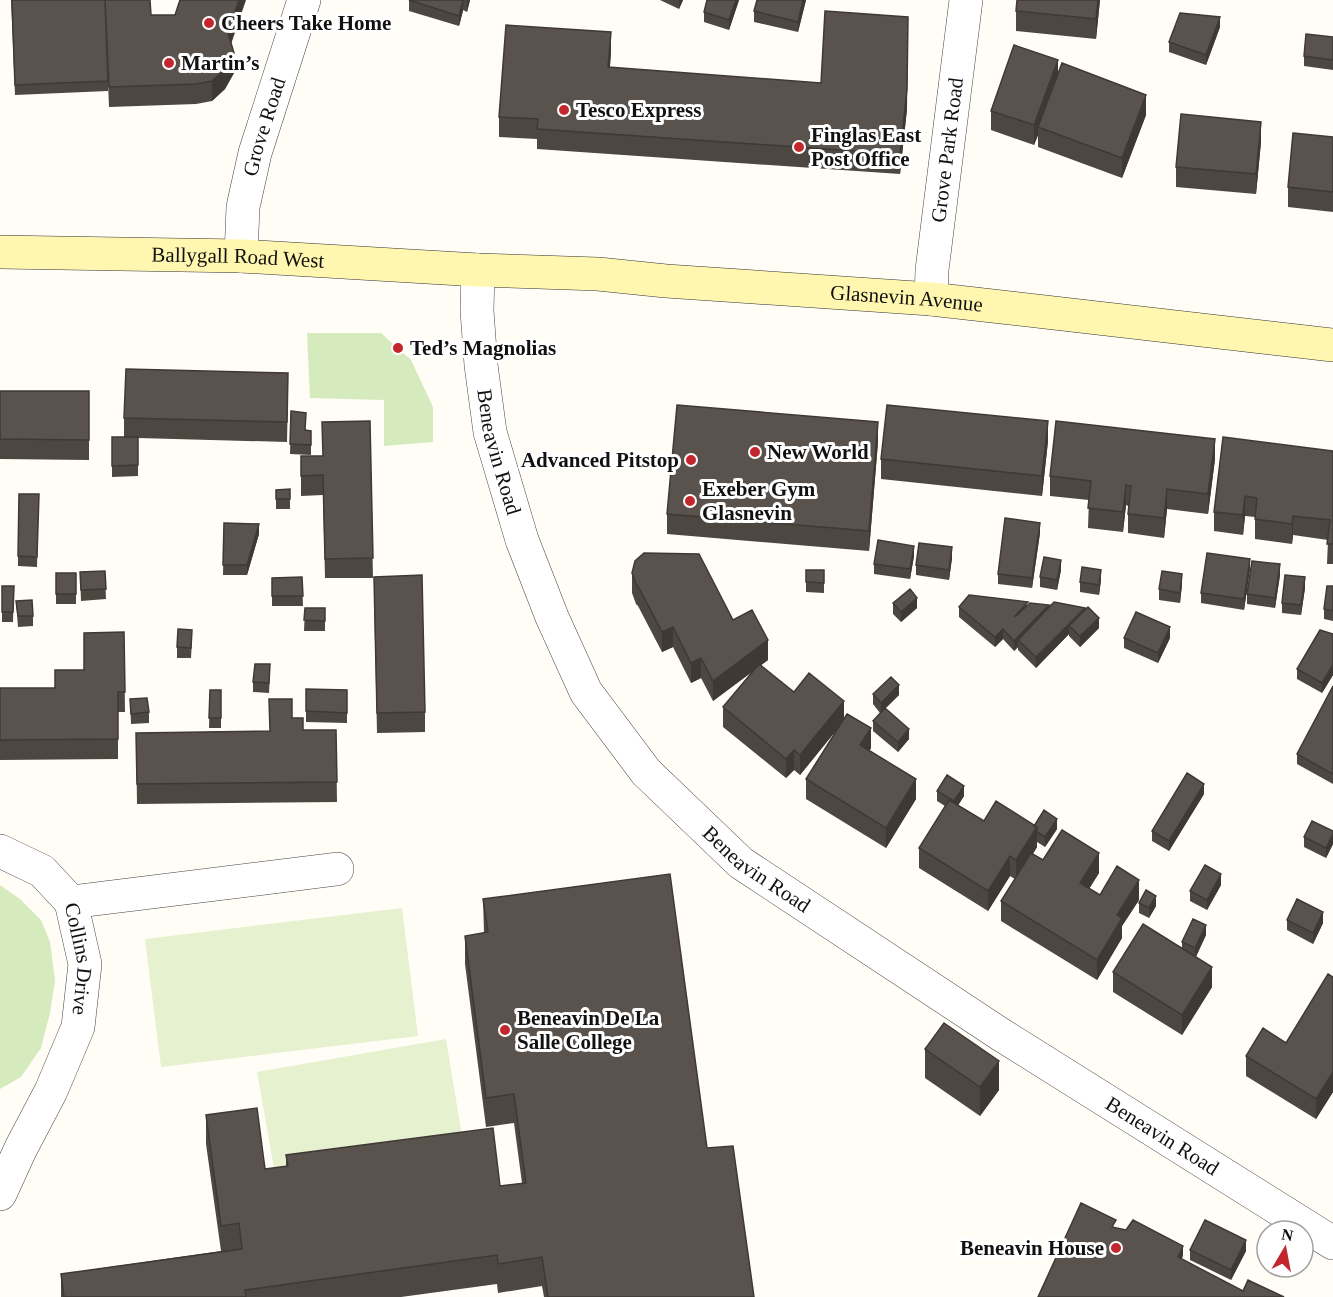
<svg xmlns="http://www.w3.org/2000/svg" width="1333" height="1297" font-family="Georgia,serif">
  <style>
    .green { fill: #d5ebbd }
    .pitch { fill: #e6f2cf }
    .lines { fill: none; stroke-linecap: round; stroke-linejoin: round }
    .minor-casing { stroke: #444; stroke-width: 34 }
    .secondary-casing { stroke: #333; stroke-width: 34 }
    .minor { stroke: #fff; stroke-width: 33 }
    .secondary { stroke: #fff6b0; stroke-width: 33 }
    .wall { fill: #4d4742 }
    .shaded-wall { fill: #3f3936 }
    .building { fill: #5a524d; stroke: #3f3936; stroke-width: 1.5 }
    .poi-dot { fill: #c4262e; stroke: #fff; stroke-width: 2 }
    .labels { text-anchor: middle; stroke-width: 6; stroke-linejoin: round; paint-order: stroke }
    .poi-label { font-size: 21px; font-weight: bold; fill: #111; stroke: #fff; text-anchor: start }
    .street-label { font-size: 21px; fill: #111; stroke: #fff }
  </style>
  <rect width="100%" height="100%" fill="#fffdf5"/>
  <path class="green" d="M307 333H381L411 360 433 407V442L384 446V400L310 398Z
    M0 885 20 899 41 920 50 942 55 981 50 1013 41 1048 21 1077 0 1089Z"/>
  <path class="pitch" d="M402 908 418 1036 161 1067 145 939Z
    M446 1039 462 1136 274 1168 257 1072Z"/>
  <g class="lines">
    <defs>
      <g id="minor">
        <path id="s1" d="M241 256 243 207 255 153 304 0"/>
        <path id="s2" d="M478 270 477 311 481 365 490 432 522 540 552 617 586 692 646 772 741 863 1000 1034 1333 1243"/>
        <path id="s3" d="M931 299 932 270 966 0"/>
        <path id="s4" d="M0 851 42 871 71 902 85 964 78 1027 51 1091 21 1148 0 1194"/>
        <path d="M71 902 337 869"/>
      </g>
      <g id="secondary">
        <path id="s5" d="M0 252 241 256 478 270 598 274 666 281 931 299 1333 345"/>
      </g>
    </defs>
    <use href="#minor" class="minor-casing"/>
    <use href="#secondary" class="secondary-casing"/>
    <use href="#minor" class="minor"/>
    <use href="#secondary" class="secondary"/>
  </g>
  <path class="wall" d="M11 0 151 15 231 44 234 73 225 89 212 101 196 104 109 107 108 82V91L15 95Z
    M409 0H470L467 12 463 10 459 26 409 11Z
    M660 0H683L679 9Z
    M739 0 729 30 704 22V12Z
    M806 0 798 32 754 22V11Z
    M1100 0 1096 39 1016 31V11Z
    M1220 27 1206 65 1169 52V42Z
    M1333 37V70L1304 66V56Z
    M611 52 610 67 907 109 900 174 537 149V139L499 137V117Z
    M1058 75 1146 115 1122 178 1038 147V135L1034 145 991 130V111Z
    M1333 137V212L1288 207V187Z
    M1261 142 1256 194 1176 187V167Z
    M0 391H89V460L0 459Z
    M288 393 287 442 138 438V476L112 477V437H124V418Z
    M291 411 306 430 311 431V455L290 454Z
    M370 421 373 578H325L323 495 301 496V456H322Z
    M1048 441 1042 496 881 479V459Z
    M878 442 869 551 667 534V514Z
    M1333 451V564H1327L1328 540 1293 535 1292 544 1255 539V517L1245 516 1243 535 1214 531V512Z
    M1215 459 1208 514 1167 509 1164 538 1128 533V506L1126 505 1123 532 1088 528 1089 500 1050 496V476Z
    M290 489V509H276V490Z
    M39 494 37 567 18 566V556Z
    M224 523 259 534 247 575H223Z
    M1040 533 1032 588 998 584V574Z
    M914 556 910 579 874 574V564Z
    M952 558 949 580 916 575V565Z
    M1250 569 1244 610 1201 603V593Z
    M806 570H824V593L806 592Z
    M1061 570 1057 590 1040 587V577Z
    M105 571 106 599 81 601 80 572Z
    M56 573H76V604H56Z
    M632 573 733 620 768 660 761 665 794 692 844 718 871 748 869 751 916 799 886 848 806 799V779L837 729 800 775 794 770 786 778 723 727V707L753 671 713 701 701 678 691 683 673 647 662 652 638 606 636 604 632 593Z
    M1280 575 1275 608 1247 604V594Z
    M302 577 303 606H272V578Z
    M1101 580 1099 595 1080 592V582Z
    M1182 584 1180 603 1159 600V589Z
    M2 586H14L13 622H2Z
    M1333 586V621L1324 619V609Z
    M1305 588 1301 615 1282 613V603Z
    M374 596 425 712V732L377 733Z
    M16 601 33 616V626L18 627Z
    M893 603 917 608 901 622 893 614Z
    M1028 605 1049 608 1085 610 1099 628 1080 647 1069 636V634L1036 668 1018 650V647L1014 651 1003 639 995 647 959 617V607Z
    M305 608H325V631H304Z
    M124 632 125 712H118V759L0 760V688H55L84 670Z
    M1333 634V675L1322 693 1297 679V669Z
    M1124 638H1170L1158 663 1124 648Z
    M192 640 191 658H177V647Z
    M270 675 269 693 253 692V682Z
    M1333 686V784L1297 764V754Z
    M306 689 347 690V723L306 722Z
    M210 690H221V728H209Z
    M873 694 899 695 885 708 909 739 898 752 873 731V721L880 713 873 704Z
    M130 699 149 712V723L131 724Z
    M292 718 303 730H336L337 802 137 804 136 733 269 731Z
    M937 791 964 796 958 805 984 821 1034 826 1057 829 1045 847 1037 842V847L1033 854 1043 860 1099 873 1089 889 1100 895 1139 900 1122 926V938L1097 980 1001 921V901L1015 879 1010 876 988 911 919 868V848L945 806 937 801Z
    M1204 794 1169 851 1152 841V831Z
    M1333 831V844L1326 858 1304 847V837Z
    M1221 885 1207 910 1190 901V891Z
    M483 899 707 1148 754 1297H544L542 1286 498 1293 497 1284 401 1297H61V1274L221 1251 206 1144V1115L265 1169 286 1166V1155L500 1186 522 1183 514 1123 486 1127 465 964V936L484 933Z
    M1139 903 1156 906 1149 918 1139 913Z
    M1287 920 1323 923 1313 944 1287 930Z
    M1206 935 1196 957 1212 987 1182 1035 1113 992V972L1182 948V942Z
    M1333 977V1092L1316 1119 1246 1076V1056L1286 1043Z
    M925 1049 999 1090 980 1116 925 1078Z
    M1190 1250 1246 1251 1231 1280 1190 1260Z"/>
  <path class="shaded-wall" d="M239 0H246L228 53V33Z
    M467 0H470L467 12Z
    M679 0H683L679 9Z
    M736 0H739L729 30V20Z
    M803 0H806L798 32V22Z
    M1098 0H1100L1096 39V19Z
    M463 1V11L459 26V16Z
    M1220 17V27L1206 65V55Z
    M611 32V52L608 87V67Z
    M908 37 907 109 900 174V154Z
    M234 53V73L225 89 212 101V81Z
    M1058 60V80L1038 127V135L1034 145V125Z
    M1146 95V115L1122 178V158Z
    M1261 122V142L1256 194V174Z
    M1048 421V441L1042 496V476Z
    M878 422V442L869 551V531Z
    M1215 439V459L1208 514V494Z
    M1126 485V505L1123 532V512Z
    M1167 489V509L1164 538V518Z
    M1245 496V516L1243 535V515Z
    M1293 516V535L1292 544V524Z
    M1040 523V533L1032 588V578Z
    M259 524V534L247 575V565Z
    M914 546V556L910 579V569Z
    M952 547V558L949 580V570Z
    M1250 559V569L1244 610V599Z
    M1061 560V570L1057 590V580Z
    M1280 564V575L1275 608V598Z
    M1101 570V580L1099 595V585Z
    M1182 574V584L1180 603V593Z
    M1305 577V588L1301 615V605Z
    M917 598V608L901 622V612Z
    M1049 605V615L1018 640V647L1014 651V641Z
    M1085 608V618L1069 626V634L1036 668V657Z
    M1099 618V628L1080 647V636Z
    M673 627V647L662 652V632Z
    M1170 627V638L1158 663V653Z
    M1003 629V639L995 647V637Z
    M768 640V660L713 701V681Z
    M701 658V678L691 683V663Z
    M1333 665V675L1322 693V683Z
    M899 685V695L881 713V703Z
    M844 701V721L800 775V755Z
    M871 728V748L860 765V745Z
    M909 729V739L898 752V742Z
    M794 750V770L786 778V759Z
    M916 779V799L886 848V828Z
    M1204 784V794L1169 851V841Z
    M964 786V796L954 812V801Z
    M1057 819V829L1045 847V837Z
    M1037 827V847L1016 880V860Z
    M1333 834V844L1326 858V848Z
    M1099 853V873L1080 903V883Z
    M1010 856V876L988 911V891Z
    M1221 874V885L1207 910V900Z
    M1139 880V900L1122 926V938L1097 980V960L1117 915Z
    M1156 896V906L1149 918V908Z
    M1323 912V923L1313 944V933Z
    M1206 925V935L1195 958V948Z
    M1212 967V987L1182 1035V1015Z
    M999 1061V1090L980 1116V1087Z
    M1333 1072V1092L1316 1119V1099Z
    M1246 1240V1251L1231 1280V1270Z
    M1183 1246V1256L1178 1267V1257Z"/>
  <path class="building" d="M12 0H105L108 81 15 85Z
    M105 0H150L151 15H175L180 0H239L228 33 234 53 225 69 212 81 196 84 109 87Z
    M409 0H461L463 1 459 16Z
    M707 0H736L729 20 704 12Z
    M757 0H803L798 22 754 11Z
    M1017 0H1098L1096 19 1016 11Z
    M825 11 908 17 907 89 900 154 537 129 538 119 499 117 506 25 611 32 608 67 821 83Z
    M1180 13 1220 17 1206 55 1169 42Z
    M1306 34 1333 37V60L1304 56Z
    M1014 45 1058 60 1034 125 991 111Z
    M1062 63 1146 95 1122 158 1038 127Z
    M1181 114 1261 122 1256 174 1176 167Z
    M1293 133 1333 137V192L1288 187Z
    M126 369 288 373 287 422 124 418Z
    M0 391H89V440L0 439Z
    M677 405 878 422 869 531 667 514Z
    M887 405 1048 421 1042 476 881 459Z
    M291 411 306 413 305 430 311 431V445L290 444Z
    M370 421 373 558 325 559 323 475 301 476V456H323L322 422Z
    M1056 421 1215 439 1208 494 1167 489 1164 518 1128 514 1131 486 1126 485 1123 512 1088 508 1091 481 1050 476Z
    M112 437H138V465L112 466Z
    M1223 437 1333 451V544H1327L1330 520 1293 516 1292 524 1255 519 1257 498 1245 496 1243 515 1214 512Z
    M290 489V499H276V490Z
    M19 494H39L37 557 18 556Z
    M1005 518 1040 523 1032 578 998 574Z
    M224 523 259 524 247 565H223Z
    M878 540 914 546 910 569 874 564Z
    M919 543 952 547 949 570 916 565Z
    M644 553 699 554 733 620 752 610 768 640 713 681 701 658 691 663 673 627 662 632 638 586 636 584 632 573 635 561Z
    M1207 553 1250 559 1244 599 1201 593Z
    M1044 557 1061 560 1057 580 1040 577Z
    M1252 561 1280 564 1275 598 1247 594Z
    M1082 567 1101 570 1099 585 1080 582Z
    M806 570H824V583L806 582Z
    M105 571 106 589 81 590 80 572Z
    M1162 571 1182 574 1180 593 1159 589Z
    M56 573H76V594H56Z
    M422 575 425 712 377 713 374 577Z
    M1285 575 1305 577 1301 605 1282 603Z
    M302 577 303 596H272V578Z
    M2 586H14L13 612H2Z
    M1327 586H1333V611L1324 609Z
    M910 589 917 598 901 612 893 603Z
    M969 595 1028 602 1015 616H1016L1030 603 1049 605 1014 641 1003 629 995 637 959 607Z
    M32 600 33 616H18L16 601Z
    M1054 602 1085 608 1036 657 1018 640Z
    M1088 607 1099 618 1080 636 1069 626Z
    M305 608H325V621L304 620Z
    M1136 612 1170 627 1158 653 1124 638Z
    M178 629 192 630 191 648 177 647Z
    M1320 630 1333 634V665L1322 683 1297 669Z
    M124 632 125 692H118V739L0 740V688H55V670H84V633Z
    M255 664H270L269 683 253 682Z
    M759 664 794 692 809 673 844 701 800 755 794 750 786 759 723 707Z
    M891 677 899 685 881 703 873 694Z
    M1333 686V774L1297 754Z
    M306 689 347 690V713L306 711Z
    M210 690H221V718H209Z
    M147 698 149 712 131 714 130 699Z
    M269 699H292V718H303V730H336L337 782 137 784 136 733 270 731Z
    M885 708 909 729 898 742 873 721Z
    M847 714 871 728 860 745 916 779 886 828 806 779Z
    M1187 773 1204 784 1169 841 1152 831Z
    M947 775 964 786 954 801 937 791Z
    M949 800 984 821 996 801 1037 827 1016 860 1010 856 988 891 919 848Z
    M1044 810 1057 819 1045 837 1037 832V827L1034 826Z
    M1312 821 1333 831V834L1326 848 1304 837Z
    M1062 830 1099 853 1080 883 1100 895 1117 866 1139 880 1117 915 1122 918 1097 960 1001 901 1031 853 1043 860Z
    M1205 865 1221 874 1207 900 1190 891Z
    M670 874 707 1148 733 1146 754 1297H548L542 1257 498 1264 497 1255 245 1290 246 1297H64L61 1274 242 1249 239 1223 221 1226 206 1115 257 1108 265 1169 288 1166 286 1155 493 1128 500 1186 526 1183 514 1094 486 1098 465 936 488 932 483 899Z
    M1146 890 1156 896 1149 908 1139 903Z
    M1297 899 1323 912 1313 933 1287 920Z
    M1193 919 1206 925 1195 948 1182 942Z
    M1143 924 1212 967 1182 1015 1113 972Z
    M1328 974 1333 977V1072L1316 1099 1246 1056 1263 1028 1286 1043Z
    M944 1023 999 1061 980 1087 925 1049Z
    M1081 1203 1116 1220 1112 1227 1126 1230 1133 1220 1183 1246 1178 1257 1243 1291 1248 1280 1284 1297H1038Z
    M1205 1220 1246 1240 1231 1270 1190 1250Z"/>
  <g class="poi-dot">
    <circle cx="209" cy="23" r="6"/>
    <circle cx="169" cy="63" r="6"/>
    <circle cx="564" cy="110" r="6"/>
    <circle cx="799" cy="147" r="6"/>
    <circle cx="398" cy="348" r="6"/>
    <circle cx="755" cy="452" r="6"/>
    <circle cx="691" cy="460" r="6"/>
    <circle cx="690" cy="501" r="6"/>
    <circle cx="505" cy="1030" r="6"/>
    <circle cx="1116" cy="1248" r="6"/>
  </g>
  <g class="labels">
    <g class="poi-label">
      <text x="221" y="30">Cheers Take Home</text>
      <text x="181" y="70">Martin’s</text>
      <text x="576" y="117">Tesco Express</text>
      <text x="811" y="142">Finglas East<tspan x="811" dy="24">Post Office</tspan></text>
      <text x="410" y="355">Ted’s Magnolias</text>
      <text x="767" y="459">New World</text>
      <text x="679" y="467" text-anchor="end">Advanced Pitstop</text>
      <text x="702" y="496">Exeber Gym<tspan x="702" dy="24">Glasnevin</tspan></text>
      <text x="517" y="1025">Beneavin De La<tspan x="517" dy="24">Salle College</tspan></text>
      <text x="1104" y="1255" text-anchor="end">Beneavin House</text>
    </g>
    <g class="street-label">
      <text dy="7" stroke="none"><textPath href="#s1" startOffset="132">Grove Road</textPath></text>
      <text dy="7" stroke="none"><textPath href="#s3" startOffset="150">Grove Park Road</textPath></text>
      <text dy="7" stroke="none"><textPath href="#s5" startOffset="238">Ballygall Road West</textPath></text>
      <text dy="7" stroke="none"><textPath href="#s5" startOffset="908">Glasnevin Avenue</textPath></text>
      <text dy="7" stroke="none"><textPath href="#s2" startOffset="184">Beneavin Road</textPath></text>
      <text dy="7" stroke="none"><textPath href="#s2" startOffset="688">Beneavin Road</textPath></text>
      <text dy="7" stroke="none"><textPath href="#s4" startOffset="147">Collins Drive</textPath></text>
      <text dy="7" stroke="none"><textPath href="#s2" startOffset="1174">Beneavin Road</textPath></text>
    </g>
  </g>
  <g transform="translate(1285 1249) rotate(10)"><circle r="28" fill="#ffffff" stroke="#a0a0a0" stroke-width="1.5"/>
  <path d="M0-4.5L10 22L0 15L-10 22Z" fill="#c4262e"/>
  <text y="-9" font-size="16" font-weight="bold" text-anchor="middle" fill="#111111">N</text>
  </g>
</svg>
